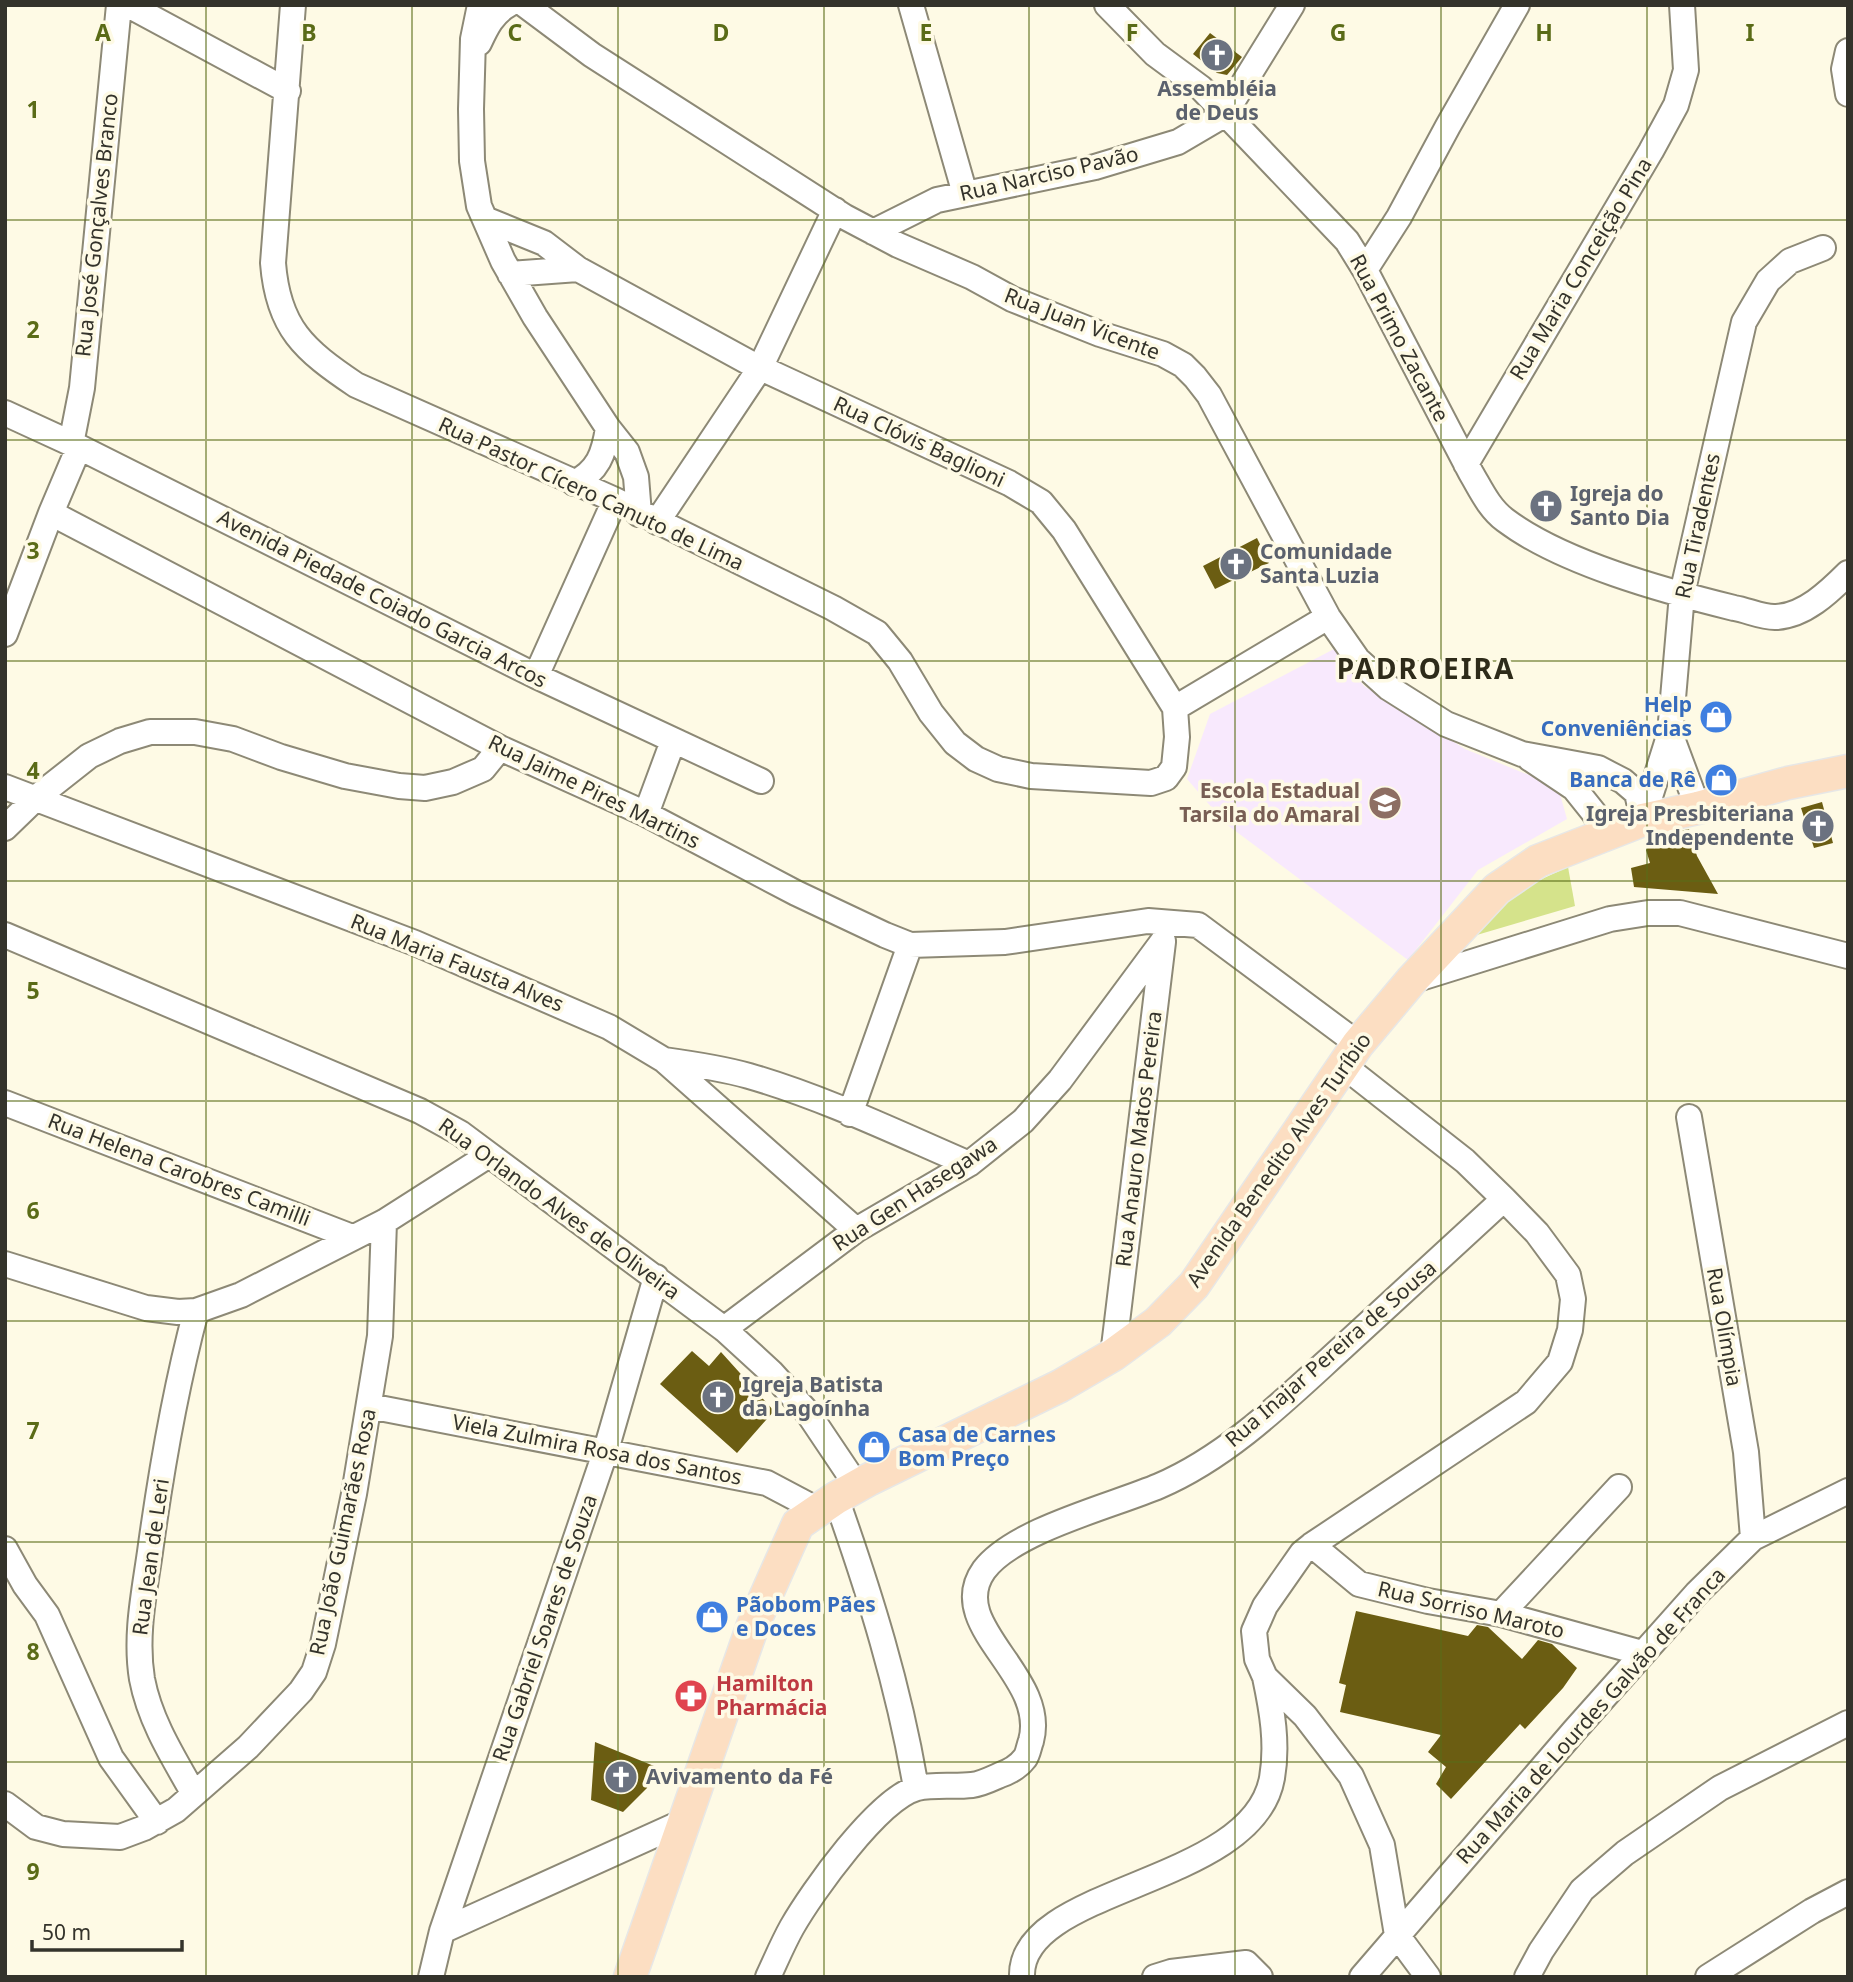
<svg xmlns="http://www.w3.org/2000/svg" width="1853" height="1982" font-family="'Noto Sans',sans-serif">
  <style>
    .education { fill: #f8e9fd }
    .green { fill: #d5e38b }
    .building { fill: #6b5d12 }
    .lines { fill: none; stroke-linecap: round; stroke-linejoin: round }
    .minor-casing { stroke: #8d8976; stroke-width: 28 }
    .major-casing { stroke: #e7e7e6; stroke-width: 35 }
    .minor { stroke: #fff; stroke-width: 24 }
    .major { stroke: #fcdec2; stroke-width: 32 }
    .grid { fill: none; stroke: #5a6b17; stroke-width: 2; stroke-opacity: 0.55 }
    .labels { text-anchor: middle; stroke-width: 7; stroke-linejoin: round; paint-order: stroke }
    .worship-label { font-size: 21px; font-weight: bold; fill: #5b616d; stroke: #fefae5; text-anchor: start }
    .street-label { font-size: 21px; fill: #34332b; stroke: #fefae5 }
    .shop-label { font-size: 21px; font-weight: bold; fill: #366cbe; stroke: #fefae5; text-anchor: end }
    .education-label { font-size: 21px; font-weight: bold; fill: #785e54; stroke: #fefae5; text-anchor: end }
    .health-label { font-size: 21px; font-weight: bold; fill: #be3a42; stroke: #fefae5; text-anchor: start }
    .district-label { font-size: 28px; font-weight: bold; letter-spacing: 2px; fill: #2e2b1a; stroke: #fefae5 }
    .grid-label { font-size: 23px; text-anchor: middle; font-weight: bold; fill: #5a6b17; stroke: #fefae5; stroke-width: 7; stroke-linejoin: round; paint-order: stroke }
  </style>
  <rect width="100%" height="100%" fill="#fefae5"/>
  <path class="education" d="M1334 649 1364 686 1465 749 1558 787 1567 819 1478 870 1408 960 1226 824 1187 779 1210 714Z"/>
  <path class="green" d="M1568 867 1575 906 1470 937 1518 890Z"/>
  <path class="building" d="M1210 33 1242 57 1227 75 1217 73 1193 54Z
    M1257 538 1269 563 1215 589 1203 566Z
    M1822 802 1833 843 1814 848 1801 808Z
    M1689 829 1697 856 1718 894 1634 887 1631 868 1650 863 1646 850 1656 836Z
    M692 1351 709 1366 721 1352 774 1411 737 1453 660 1384Z
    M1356 1611 1468 1636 1477 1625 1488 1627 1522 1659 1538 1640 1552 1644 1577 1668 1563 1688 1525 1729 1520 1724 1451 1799 1436 1784 1446 1767 1428 1752 1441 1735 1340 1712 1346 1685 1339 1683Z
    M595 1742 654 1766 647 1788 623 1812 591 1800Z"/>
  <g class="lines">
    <defs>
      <path id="minor" d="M128 5 288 91
        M293 5 273 263C278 328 304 350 356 385L615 500 833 608 877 633 900 661 931 713 955 743 976 759 998 769 1031 776 1151 783 1166 778 1174 767 1177 737 1175 708 1064 530 1041 502 1009 483 750 363 578 269 544 243 485 219
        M480 5 473 39 471 109 472 161 479 206 503 261 535 317 608 428 627 452 636 477 639 514
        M525 5 592 55 845 217 898 245 972 277 1012 299 1100 334 1163 354 1183 365 1195 377 1209 395 1328 617 1358 660 1389 688 1446 724 1522 754 1598 768 1623 781 1637 793 1643 820
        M911 5 965 194
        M1107 5 1155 54 1201 88 1347 241 1365 270 1471 473C1481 490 1489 508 1505 520 1562 563 1665 591 1734 608 1747 610 1764 618 1776 617 1804 616 1829 592 1848 573
        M479 43C486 28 493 13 508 5
        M1848 51 1844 69 1848 94
        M873 232 937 200 1095 167 1178 142 1224 115 1292 5
        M1365 270 1399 217 1448 126 1517 5
        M510 274 578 269
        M5 413 79 447 536 676 761 781
        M71 444 82 388 119 5
        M1466 464 1651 151 1676 105 1686 70 1682 5
        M574 483C598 471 604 454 608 428
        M51 513 500 748 646 814 796 893 885 935 910 945 1005 942 1148 921 1198 925 1358 1044
        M657 522 760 368 835 210
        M5 634 51 513 79 447
        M536 676 615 500
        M1175 708 1328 617
        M1670 733 1698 808
        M1529 758 1574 788 1594 813 1606 833
        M5 787 415 943 609 1027 664 1060 856 1230
        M646 814 673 741
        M1643 819 1670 733 1682 594 1744 322 1768 281 1790 261 1823 248
        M5 828 37 797 89 756 120 741 150 732H195L233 739 281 757 345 776 399 786 425 788 453 782 483 769 500 748
        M5 935 420 1111 460 1133 724 1329 771 1372 808 1413 857 1486
        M1411 981 1610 919 1648 913H1680L1848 956
        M664 1060C693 1064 721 1068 749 1076 825 1098 897 1133 969 1164
        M1344 1066 1465 1161 1504 1199 1537 1233 1568 1275 1573 1299 1570 1330 1560 1362 1526 1402 1312 1545 1302 1553 1265 1606 1254 1631 1257 1659 1265 1677 1305 1716 1351 1776 1382 1845 1397 1935 1428 1977
        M5 1103 352 1237
        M850 1114 910 945
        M1689 1117 1746 1452 1753 1538
        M5 1264 146 1308 178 1312 196 1311 241 1295 384 1222 489 1155
        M724 1329 856 1230 969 1164 1023 1121 1060 1080 1163 941
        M1113 1355 1163 942
        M369 1406 767 1483 818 1510
        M836 1498C870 1594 899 1687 916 1788
        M1312 1545 1359 1584 1428 1601 1501 1614 1642 1653
        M5 1549 25 1585 47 1615 111 1758 157 1822
        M1501 1614 1619 1487
        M194 1794C173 1757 150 1721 142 1679 135 1636 144 1594 150 1552 161 1471 175 1390 196 1311
        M5 1804 36 1827 63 1834 120 1837 144 1828 176 1810 248 1747 301 1691 314 1672 323 1644 354 1494 380 1336 384 1222
        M442 1931 683 1822
        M431 1977 442 1931 606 1450 656 1277
        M768 1977C776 1960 783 1943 792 1927 812 1892 878 1799 917 1788 933 1784 954 1787 972 1785 981 1784 991 1779 1000 1775 1009 1772 1019 1766 1025 1758 1028 1754 1029 1746 1031 1741 1049 1675 944 1626 984 1570 1014 1530 1112 1506 1159 1486 1229 1456 1287 1398 1343 1347 1397 1298 1450 1248 1504 1199
        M1022 1977C1018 1886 1253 1886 1272 1778 1278 1744 1272 1710 1265 1677
        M1155 1977 1171 1972 1246 1963 1260 1977
        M1362 1977 1574 1731 1697 1593 1753 1538 1848 1491
        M1527 1977 1541 1951 1582 1890 1625 1853 1720 1788 1848 1723
        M1708 1977 1812 1911 1848 1892"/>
      <path id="major" d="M630 1977 753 1625 798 1524 836 1498 868 1480 1060 1386 1113 1355 1158 1322 1194 1285 1358 1044 1411 981 1497 889 1538 861 1643 820 1698 808 1788 783 1848 771"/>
    </defs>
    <use href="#minor" class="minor-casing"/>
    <use href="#major" class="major-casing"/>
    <use href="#minor" class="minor"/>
    <use href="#major" class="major"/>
  </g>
  <path class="grid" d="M206 5V1977M412 5V1977M618 5V1977M824 5V1977M1029 5V1977M1235 5V1977M1441 5V1977M1647 5V1977M5 220H1848M5 440H1848M5 661H1848M5 881H1848M5 1101H1848M5 1321H1848M5 1542H1848M5 1762H1848"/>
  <defs>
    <symbol id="church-disc" viewBox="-11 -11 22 22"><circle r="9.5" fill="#6b7280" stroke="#fefae5"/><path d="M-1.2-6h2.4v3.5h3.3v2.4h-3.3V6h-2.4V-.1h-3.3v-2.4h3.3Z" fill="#fff"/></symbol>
    <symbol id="shop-disc" viewBox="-11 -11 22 22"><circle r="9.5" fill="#3f7fe0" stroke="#fefae5"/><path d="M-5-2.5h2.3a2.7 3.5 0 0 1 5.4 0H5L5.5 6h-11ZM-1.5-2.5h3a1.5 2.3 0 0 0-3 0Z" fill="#fff"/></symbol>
    <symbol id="school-disc" viewBox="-11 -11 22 22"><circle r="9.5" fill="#8d6e63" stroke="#fefae5"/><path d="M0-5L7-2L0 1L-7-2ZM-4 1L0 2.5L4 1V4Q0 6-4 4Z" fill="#fff"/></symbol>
    <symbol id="pharmacy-disc" viewBox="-11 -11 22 22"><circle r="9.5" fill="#e0444e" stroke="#fefae5"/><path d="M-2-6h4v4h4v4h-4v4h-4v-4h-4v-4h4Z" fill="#fff"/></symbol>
  </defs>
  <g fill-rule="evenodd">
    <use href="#church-disc" x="1198" y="36" width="38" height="38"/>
    <use href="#church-disc" x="1527" y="487" width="38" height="38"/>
    <use href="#church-disc" x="1217" y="545" width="38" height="38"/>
    <use href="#shop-disc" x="1697" y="698" width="38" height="38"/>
    <use href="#shop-disc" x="1702" y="761" width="38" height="38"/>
    <use href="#school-disc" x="1366" y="784" width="38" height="38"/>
    <use href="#church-disc" x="1799" y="807" width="38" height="38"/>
    <use href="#church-disc" x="699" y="1378" width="38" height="38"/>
    <use href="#shop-disc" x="855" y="1428" width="38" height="38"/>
    <use href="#shop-disc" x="693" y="1598" width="38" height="38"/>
    <use href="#pharmacy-disc" x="672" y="1677" width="38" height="38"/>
    <use href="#church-disc" x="602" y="1758" width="38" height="38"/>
  </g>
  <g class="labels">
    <g class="worship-label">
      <text x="1217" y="96" text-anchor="middle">Assembléia<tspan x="1217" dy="24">de Deus</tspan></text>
      <text x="1570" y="501">Igreja do<tspan x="1570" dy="24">Santo Dia</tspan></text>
      <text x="1260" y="559">Comunidade<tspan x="1260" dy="24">Santa Luzia</tspan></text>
      <text x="1794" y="821" text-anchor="end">Igreja Presbiteriana<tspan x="1794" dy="24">Independente</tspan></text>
      <text x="742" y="1392">Igreja Batista<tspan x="742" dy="24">da Lagoínha</tspan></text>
      <text x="646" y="1784">Avivamento da Fé</text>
    </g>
    <g class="street-label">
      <text transform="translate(1049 174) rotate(-13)" y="7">Rua Narciso Pavão</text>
      <text transform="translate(97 225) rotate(-84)" y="7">Rua José Gonçalves Branco</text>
      <text transform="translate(1581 269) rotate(-59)" y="7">Rua Maria Conceição Pina</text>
      <text transform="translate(1082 324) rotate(21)" y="7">Rua Juan Vicente</text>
      <text transform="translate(1399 338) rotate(62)" y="7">Rua Primo Zacante</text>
      <text transform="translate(919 442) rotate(25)" y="7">Rua Clóvis Baglioni</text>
      <text transform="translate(591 494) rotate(25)" y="7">Rua Pastor Cícero Canuto de Lima</text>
      <text transform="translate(1698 526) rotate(-78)" y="7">Rua Tiradentes</text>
      <text transform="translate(382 599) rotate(27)" y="7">Avenida Piedade Coiado Garcia Arcos</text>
      <text transform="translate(594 792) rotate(26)" y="7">Rua Jaime Pires Martins</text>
      <text transform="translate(457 963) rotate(22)" y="7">Rua Maria Fausta Alves</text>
      <text transform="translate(1139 1139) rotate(-83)" y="7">Rua Anauro Matos Pereira</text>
      <text transform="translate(1279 1160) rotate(-55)" y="7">Avenida Benedito Alves Turíbio</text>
      <text transform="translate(179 1170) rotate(21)" y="7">Rua Helena Carobres Camilli</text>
      <text transform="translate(915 1194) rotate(-33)" y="7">Rua Gen Hasegawa</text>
      <text transform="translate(559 1209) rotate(36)" y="7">Rua Orlando Alves de Oliveira</text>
      <text transform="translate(1724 1327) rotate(80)" y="7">Rua Olímpia</text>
      <text transform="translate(1331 1354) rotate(-41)" y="7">Rua Inajar Pereira de Sousa</text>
      <text transform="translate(597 1450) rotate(11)" y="7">Viela Zulmira Rosa dos Santos</text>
      <text transform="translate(343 1532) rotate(-78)" y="7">Rua João Guimarães Rosa</text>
      <text transform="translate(151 1557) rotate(-82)" y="7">Rua Jean de Leri</text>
      <text transform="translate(1471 1610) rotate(13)" y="7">Rua Sorriso Maroto</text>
      <text transform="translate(545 1628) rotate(-71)" y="7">Rua Gabriel Soares de Souza</text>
      <text transform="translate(1591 1716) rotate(-48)" y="7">Rua Maria de Lourdes Galvão de Franca</text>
    </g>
    <g class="shop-label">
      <text x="1692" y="712">Help<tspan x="1692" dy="24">Conveniências</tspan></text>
      <text x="1696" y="787">Banca de Rê</text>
      <text x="898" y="1442" text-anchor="start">Casa de Carnes<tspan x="898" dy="24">Bom Preço</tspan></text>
      <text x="736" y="1612" text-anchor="start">Pãobom Pães<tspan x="736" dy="24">e Doces</tspan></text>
    </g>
    <g class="education-label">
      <text x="1360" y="798">Escola Estadual<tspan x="1360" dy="24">Tarsila do Amaral</tspan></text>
    </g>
    <g class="health-label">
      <text x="716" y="1691">Hamilton<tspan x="716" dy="24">Pharmácia</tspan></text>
    </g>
    <g class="district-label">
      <text x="1426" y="679">PADROEIRA</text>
    </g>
  </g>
  <g class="grid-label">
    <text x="103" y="41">A</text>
    <text x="309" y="41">B</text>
    <text x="515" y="41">C</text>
    <text x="721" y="41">D</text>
    <text x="926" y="41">E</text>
    <text x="1132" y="41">F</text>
    <text x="1338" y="41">G</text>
    <text x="1544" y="41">H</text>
    <text x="1750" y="41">I</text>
    <text x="33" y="118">1</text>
    <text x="33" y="338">2</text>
    <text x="33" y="559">3</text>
    <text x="33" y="779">4</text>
    <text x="33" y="999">5</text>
    <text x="33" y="1219">6</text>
    <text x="33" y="1439">7</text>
    <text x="33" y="1660">8</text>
    <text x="33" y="1880">9</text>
  </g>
  <rect width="1853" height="1982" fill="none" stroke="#34332b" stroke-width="14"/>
  <path d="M32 1940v10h150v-10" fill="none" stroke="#34332b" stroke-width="3.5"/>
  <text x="42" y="1940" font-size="21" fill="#34332b" stroke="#fefae5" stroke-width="5" paint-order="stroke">50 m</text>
</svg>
